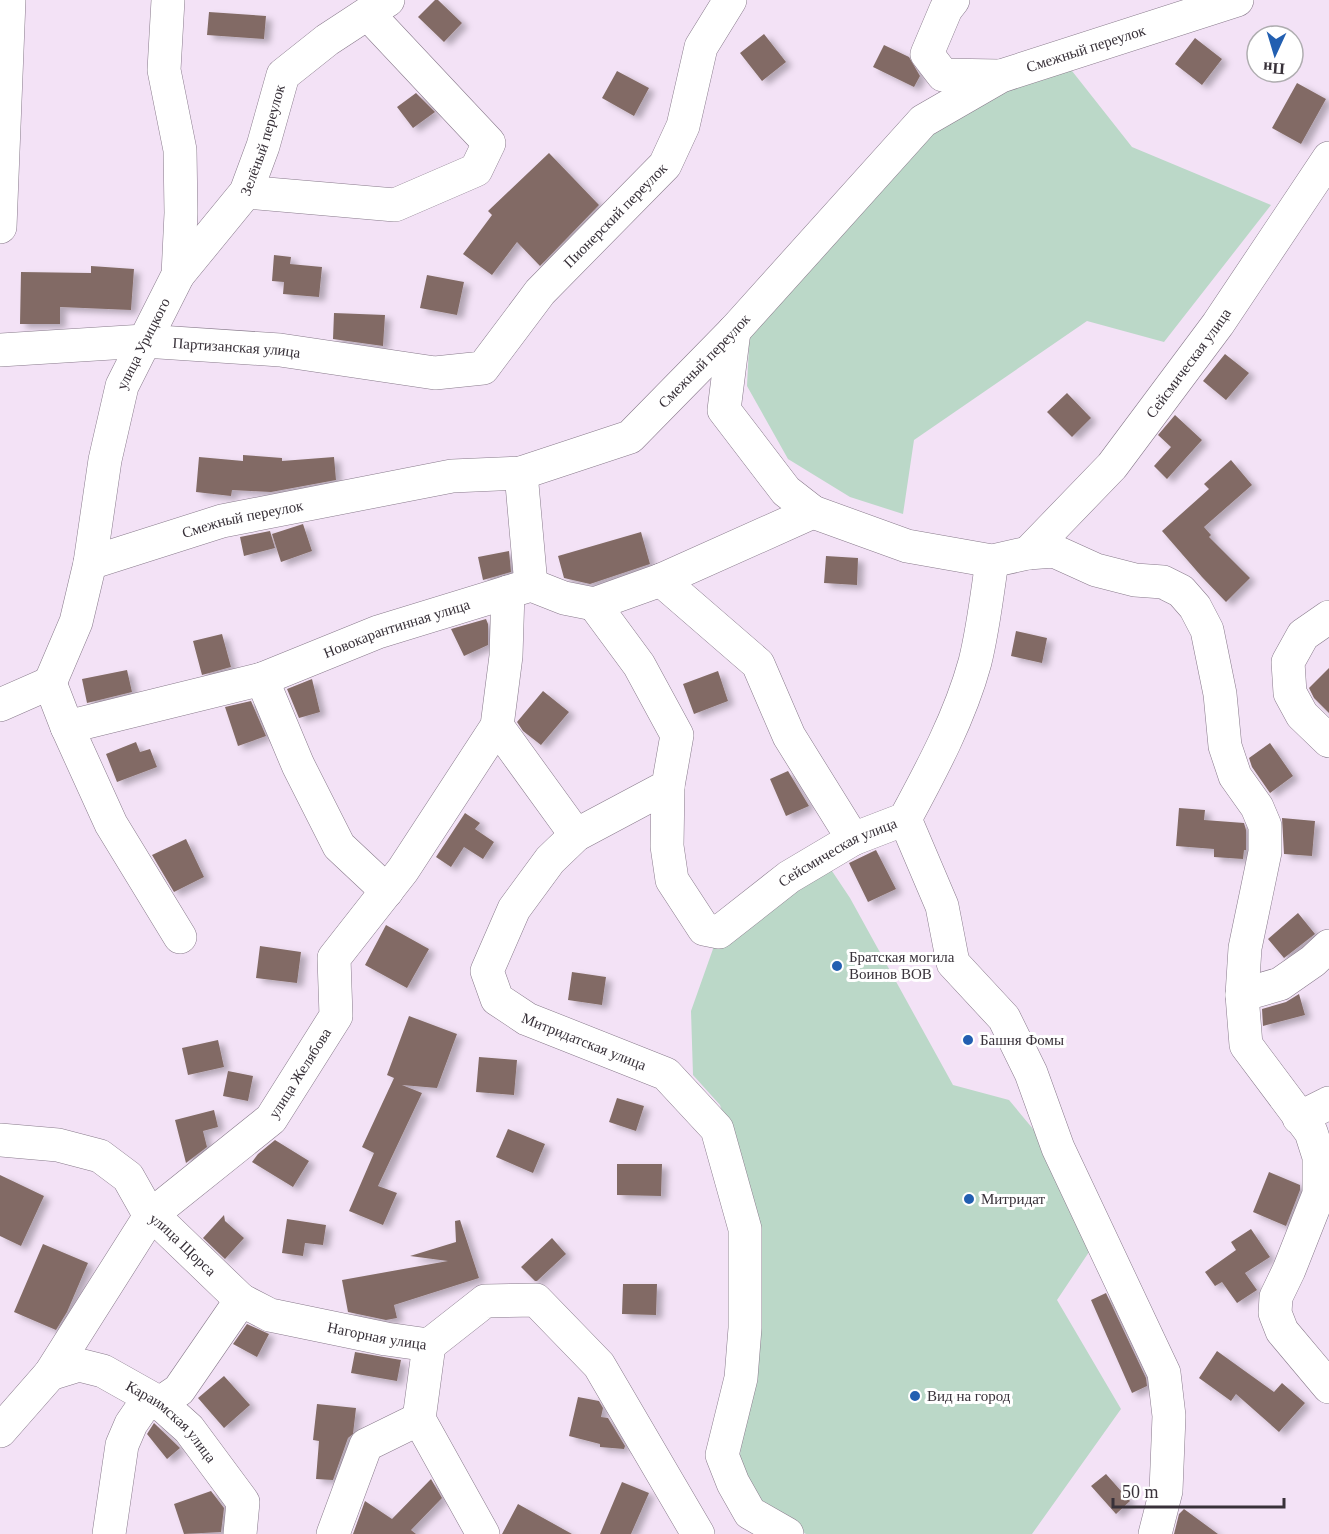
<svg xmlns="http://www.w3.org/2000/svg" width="1329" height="1534" font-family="'Times New Roman',serif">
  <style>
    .green { fill: #bbd8c8 }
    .building { fill: #826b65; filter: url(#shadow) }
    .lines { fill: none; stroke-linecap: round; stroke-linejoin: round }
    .minor-casing { stroke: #887a8b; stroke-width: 34 }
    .minor { stroke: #fff; stroke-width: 33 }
    .poi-dot { fill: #225fb1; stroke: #fff; stroke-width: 2 }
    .labels { text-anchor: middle; stroke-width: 6; stroke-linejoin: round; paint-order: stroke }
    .street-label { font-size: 15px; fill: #383139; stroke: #fff }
    .poi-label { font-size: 15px; fill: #383139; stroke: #fff; text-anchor: start }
  </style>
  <defs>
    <filter id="shadow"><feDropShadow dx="6" dy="4" stdDeviation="3" flood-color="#0004"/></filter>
  </defs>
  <rect width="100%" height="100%" fill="#f3e2f6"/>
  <path class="green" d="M1061 57 1132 147 1271 205 1164 342 1087 321 914 440 903 514 850 497 788 459 747 386 750 324 936 120Z
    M826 862 850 898 953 1085 1009 1100 1053 1153 1095 1243 1057 1300 1121 1409 1032 1534H806L770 1514 754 1491 740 1458 749 1194 720 1105 693 1075 691 1011 719 932Z"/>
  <path class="building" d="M435 0H438L462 23 444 42 418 17Z
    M209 12 266 16 264 39 207 35Z
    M764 34 786 62 762 81 740 53Z
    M1195 38 1222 59 1202 85 1175 64Z
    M884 45 909 57 920 76 914 87 873 67Z
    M617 71 649 88 634 116 602 98Z
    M1297 83 1326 99 1301 144 1272 128Z
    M416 93 435 112 413 128 397 107Z
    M549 153 599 205 540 266 517 242 492 275 463 254 492 215 488 211Z
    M274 255 291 257 290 264 322 267 319 297 283 294 284 282 272 281Z
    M91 266 134 269 131 310 60 307V324H20L21 272 91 273Z
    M427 275 464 282 457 315 420 308Z
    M334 313 385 315 383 346 333 339Z
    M1225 354 1249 373 1226 400 1203 381Z
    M1067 393 1091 418 1072 437 1047 412Z
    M1175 415 1202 440 1167 479 1154 466 1171 447 1158 435Z
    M243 455 282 458V461L334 457 336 480 271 492 232 490 231 496 196 492 199 457 243 461Z
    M1231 460 1252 485 1204 527 1211 535 1209 537 1250 578 1226 602 1202 577 1162 531 1209 489 1204 484Z
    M303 524 312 551 281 562 272 534Z
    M270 531 275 548 244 556 240 537Z
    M641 532 650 564 590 584 564 578 558 556Z
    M509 551 511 572 483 580 478 557Z
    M826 556 858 558 857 585 824 583Z
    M486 619 488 624V645L464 656 451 629Z
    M1016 631 1047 638 1042 663 1011 656Z
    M222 634 231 667 202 675 193 641Z
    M1329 668V713L1314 698 1309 688Z
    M127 670 132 692 87 703 82 679Z
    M718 671 728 701 694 714 683 684Z
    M312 679 320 712 299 718 287 689Z
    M543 691 569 712 541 745 523 731 517 722Z
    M251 701 266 736 238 746 225 707Z
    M136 742 140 752 150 749 157 767 117 782 106 754Z
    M1270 743 1293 776 1270 793 1252 767 1249 758Z
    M788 771 809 806 786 816 770 779Z
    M1179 808 1205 810 1204 820 1244 823 1246 830V850H1244L1243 859 1214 857V849L1176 846Z
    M465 813 480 823 475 829 494 842 483 859 464 847 451 867 436 857Z
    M1282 818 1315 821 1312 856 1284 854Z
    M186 839 204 877 174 892 152 855Z
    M876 850 896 889 868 902 849 863Z
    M1298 913 1315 934 1284 958 1268 939Z
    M386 925 429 949 407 988 365 965Z
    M260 946 301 952 297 983 256 978Z
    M572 972 606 977 602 1005 568 1000Z
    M1299 994 1305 1015 1263 1026 1262 1009 1286 1002Z
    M409 1016 457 1034 437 1088 402 1085 422 1093 378 1186 397 1193 383 1225 349 1211 374 1153 362 1147 394 1078 387 1075Z
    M218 1040 224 1067 188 1075 182 1048Z
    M479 1057 517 1060 514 1095 476 1092Z
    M228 1071 253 1076 248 1101 223 1096Z
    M617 1098 644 1106 636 1131 609 1122Z
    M214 1110 218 1127 203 1131 207 1147 186 1163 175 1120Z
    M508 1129 545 1144 533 1173 496 1157Z
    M275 1140 309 1161 293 1187 252 1162 258 1154Z
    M617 1164H662L661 1196 617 1195Z
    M1269 1172 1300 1185V1190L1286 1226 1253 1212Z
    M0 1175 44 1196 21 1246 0 1236Z
    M224 1215 225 1221 244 1238 225 1259 203 1238Z
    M287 1219 326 1225 323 1245 305 1243 303 1256 282 1253Z
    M460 1220 479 1278 394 1305 397 1318 386 1320 348 1312 342 1280 448 1261 410 1256 456 1242 455 1221Z
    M1251 1229 1270 1257 1245 1273 1257 1290 1237 1303 1222 1282 1215 1286 1205 1272 1236 1250 1231 1242Z
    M552 1238 566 1254 537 1281H535L521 1267Z
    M43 1244 88 1263 67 1312 56 1330 14 1312Z
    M623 1284H657L656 1315 622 1314Z
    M1106 1293 1146 1378 1147 1386 1132 1393 1091 1300Z
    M247 1324 269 1334 257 1357 233 1344Z
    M1217 1351 1274 1392 1282 1383 1305 1403 1279 1432 1236 1394 1231 1401 1199 1378Z
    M355 1352 401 1360 397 1381 351 1373Z
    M224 1376 250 1405 224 1428 198 1398Z
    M578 1397 599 1401 603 1408 601 1417 608 1418 625 1446 624 1449 600 1447V1444L569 1436Z
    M317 1404 356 1408 353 1434 348 1438 333 1480 316 1479 319 1441 313 1440Z
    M154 1423 180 1448 167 1459 147 1434Z
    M1106 1474 1130 1501 1116 1514 1091 1486Z
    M431 1479 442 1498 411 1530 416 1534H353L365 1501 392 1519Z
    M622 1482 649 1493 631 1534H600Z
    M211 1491 224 1508 221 1532 184 1534 174 1504Z
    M518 1504 572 1534H502Z
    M1184 1509 1218 1534H1174L1179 1514Z"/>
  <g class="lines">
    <defs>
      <g id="minor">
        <path d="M953 0 946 9 927 54 943 75 999 76"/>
        <path d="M246 192 395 205 476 170 489 143 368 14"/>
        <path d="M0 227 9 0"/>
        <path id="s1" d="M178 275 246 192 263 146 283 75 327 40 388 0"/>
        <path d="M734 331 724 410 786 491 813 512 907 546 992 561 1028 553 1054 551 1096 570 1135 580 1163 582 1181 591 1195 607 1207 630 1220 694 1225 746 1235 776 1257 807 1265 826V852L1245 948 1242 995 1246 1045 1311 1132 1319 1157V1194L1289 1270 1276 1297 1275 1313 1282 1331 1329 1387"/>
        <path id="s2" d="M0 350 144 341 280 350 435 373 483 368 540 292 665 165 683 126 701 47 730 0"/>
        <path d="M521 473 531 585"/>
        <path id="s3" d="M1028 553 1112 466 1218 324 1329 158"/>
        <path id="s4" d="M90 563 222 521 452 476 521 473 630 437 734 331 923 121 1001 76 1237 0"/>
        <path d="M661 580 758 664 789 736 853 839"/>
        <path id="s5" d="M594 604 639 665 677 735 668 786 576 835 550 860 514 909 487 971 497 999 527 1019 666 1074 717 1129 745 1229V1328L741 1378 722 1455 733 1483 750 1513 787 1534"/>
        <path d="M1329 617 1303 635 1288 662 1290 693 1302 715 1329 741"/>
        <path d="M262 679 298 765 339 846 387 891"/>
        <path id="s6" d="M50 683 67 727 262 679 378 632 531 585 564 598 594 604 661 580 813 512"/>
        <path id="s7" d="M50 683 76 622 90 563 105 460 122 386 178 275 181 213 180 150 164 70 168 0"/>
        <path d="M0 705 50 683"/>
        <path d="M497 726 576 835"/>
        <path d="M67 727 111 824 180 937"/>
        <path id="s8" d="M668 786 667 846 672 880 704 929 719 932 789 877 853 839 905 819C932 769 960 717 975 662 983 630 987 595 992 561"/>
        <path d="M905 819 942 906 953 963 1004 1018 1031 1073 1058 1148 1164 1373 1169 1416 1166 1491 1155 1534"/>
        <path d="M1242 995 1280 984 1313 961 1329 946"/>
        <path d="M1299 1118 1329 1103"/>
        <path id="s9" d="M0 1140 58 1145 100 1156 128 1177 150 1216 164 1226 241 1300"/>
        <path d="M429 1345 419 1419 483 1534"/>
        <path id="s10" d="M50 1374 79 1365 103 1371 160 1403 189 1429 243 1502 240 1534"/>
        <path id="s11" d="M0 1431 50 1374 150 1216 271 1119 336 1016 334 958 403 870 497 726 506 656 508 592"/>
        <path id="s12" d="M109 1534 122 1445 131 1424 144 1405 160 1403 179 1390 241 1300 270 1315 386 1339 429 1345 485 1301 536 1300 599 1365 698 1534"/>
        <path d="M333 1534 366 1445 419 1419"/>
      </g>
    </defs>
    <use href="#minor" class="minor-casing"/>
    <use href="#minor" class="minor"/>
  </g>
  <g class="poi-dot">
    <circle cx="837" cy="966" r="6"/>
    <circle cx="968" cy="1040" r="6"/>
    <circle cx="969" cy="1199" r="6"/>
    <circle cx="915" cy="1396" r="6"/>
  </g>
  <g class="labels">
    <g class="street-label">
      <text dy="5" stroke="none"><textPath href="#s4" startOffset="1167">Смежный переулок</textPath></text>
      <text dy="5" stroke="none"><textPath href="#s1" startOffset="162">Зелёный переулок</textPath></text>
      <text dy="5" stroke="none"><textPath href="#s2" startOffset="688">Пионерский переулок</textPath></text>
      <text dy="5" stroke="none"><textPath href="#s7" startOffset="354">улица Урицкого</textPath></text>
      <text dy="5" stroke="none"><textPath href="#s2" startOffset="237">Партизанская улица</textPath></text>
      <text dy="5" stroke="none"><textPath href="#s4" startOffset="663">Смежный переулок</textPath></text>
      <text dy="5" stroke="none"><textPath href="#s3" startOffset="249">Сейсмическая улица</textPath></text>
      <text dy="5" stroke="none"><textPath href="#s4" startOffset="159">Смежный переулок</textPath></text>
      <text dy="5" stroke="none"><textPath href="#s6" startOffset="392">Новокарантинная улица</textPath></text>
      <text dy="5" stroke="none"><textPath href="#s8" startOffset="312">Сейсмическая улица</textPath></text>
      <text dy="5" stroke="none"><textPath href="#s5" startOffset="603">Митридатская улица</textPath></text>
      <text dy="5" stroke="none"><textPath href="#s11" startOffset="472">улица Желябова</textPath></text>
      <text dy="5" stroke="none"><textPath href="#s9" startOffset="225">улица Щорса</textPath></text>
      <text dy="5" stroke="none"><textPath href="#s12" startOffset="426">Нагорная улица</textPath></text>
      <text dy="5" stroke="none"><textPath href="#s10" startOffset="141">Караимская улица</textPath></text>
    </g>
    <g class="poi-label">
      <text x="849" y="962">Братская могила<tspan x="849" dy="17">Воинов ВОВ</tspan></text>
      <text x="980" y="1045">Башня Фомы</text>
      <text x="981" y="1204">Митридат</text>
      <text x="927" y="1401">Вид на город</text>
    </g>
  </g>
  <g transform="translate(1275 54) rotate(184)"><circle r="28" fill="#ffffff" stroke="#afadb0" stroke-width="1.5"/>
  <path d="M0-4.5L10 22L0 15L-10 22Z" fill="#225fb1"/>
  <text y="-9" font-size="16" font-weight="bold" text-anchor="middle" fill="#383139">Пн</text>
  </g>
  <path d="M1113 1498v9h171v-9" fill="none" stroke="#383139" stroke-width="3"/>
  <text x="1122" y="1498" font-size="18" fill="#383139" stroke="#ffffff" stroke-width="4.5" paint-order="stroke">50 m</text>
</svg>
